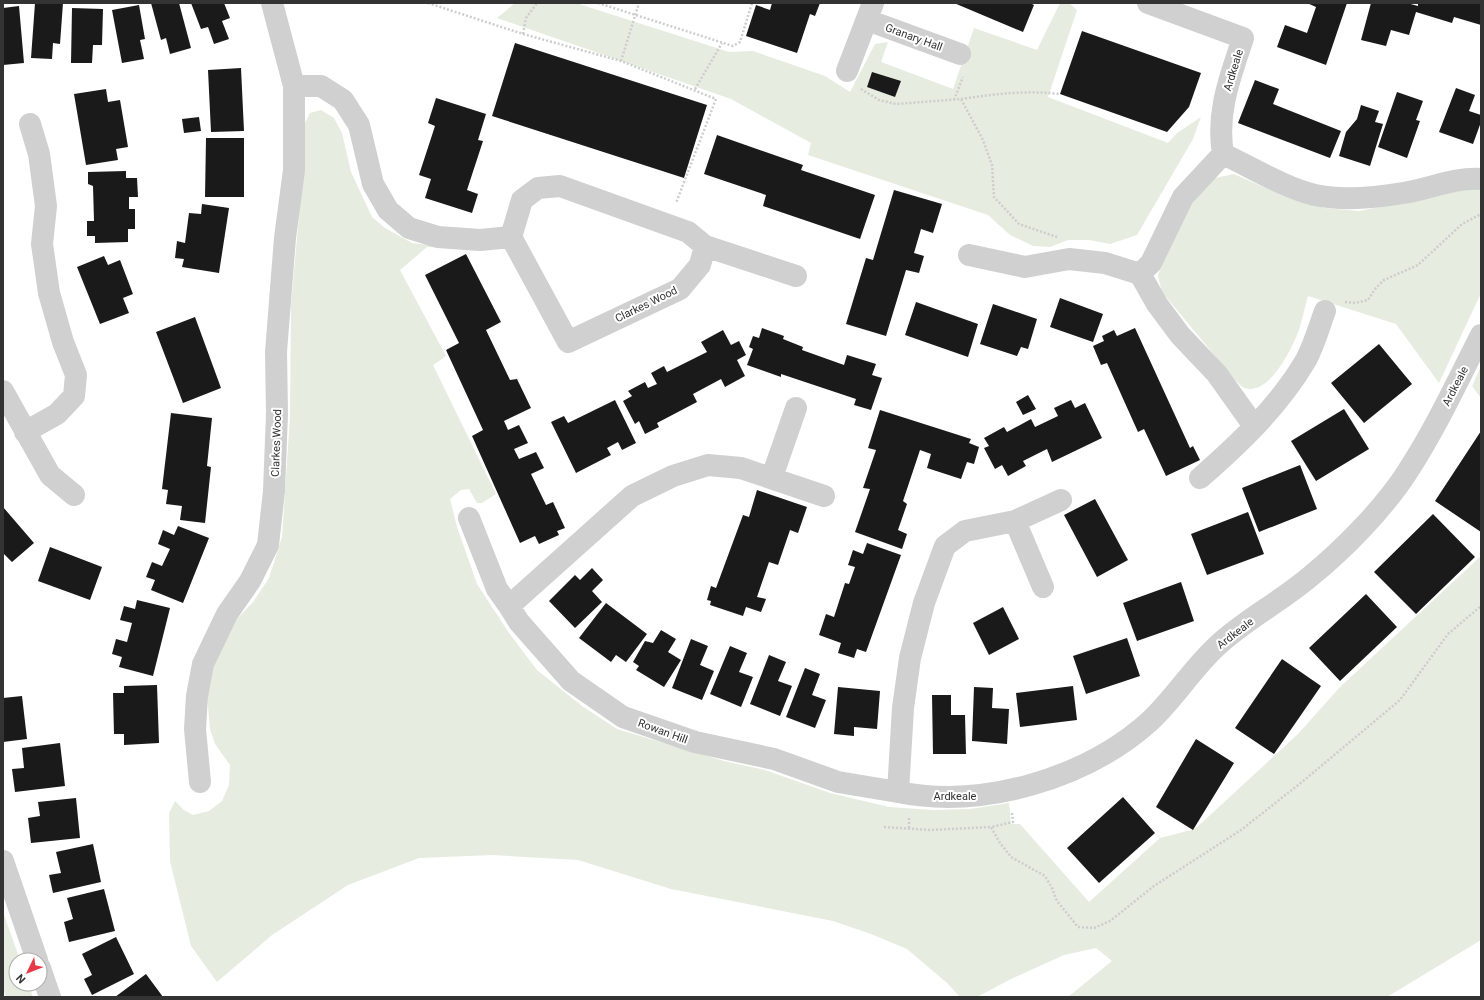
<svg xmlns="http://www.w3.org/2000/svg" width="1484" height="1000" font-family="Roboto,sans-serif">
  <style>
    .green { fill: #e6ecdf }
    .building { fill: #1a1a1a }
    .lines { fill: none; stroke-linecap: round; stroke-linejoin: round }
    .path { stroke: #cdcdcd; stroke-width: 2.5; stroke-dasharray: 2 2; stroke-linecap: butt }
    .minor { stroke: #d0d0d0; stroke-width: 22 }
    .labels { text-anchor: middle; stroke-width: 4; stroke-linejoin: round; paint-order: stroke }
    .street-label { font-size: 11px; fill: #333; stroke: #fff }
  </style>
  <rect width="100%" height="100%" fill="#fff"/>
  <path class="green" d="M515 3H576L729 52 753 51 825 76 850 92 875 44 888 42 881 62 953 89 974 28 1037 50 1060 3H1069L1077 10 1048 97 1168 143 1177 133 1201 117 1193 139 1137 235 1110 244 1089 240H1068L1050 247 1033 246 1010 235 988 215 808 155 811 143 731 99 497 18Z
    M321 110 334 118 342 133 351 172 372 217 385 228 412 243 457 248 427 247 400 270 446 356 433 365 496 494 482 503H477L469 489 461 490 450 499 457 527 477 584 509 633 537 670 582 706 617 729 724 761 765 770 830 793 889 807 933 810 970 809 1009 803 1011 824H1020L1089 902 1160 838 1195 829 1298 734 1340 687 1481 556V940L1387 997H1068L1112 961 1096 948 1064 955 1011 979 977 997H960L947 983 907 949 871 934 833 921 671 889 578 860 493 855 419 858 348 885 272 935 217 982 191 946 170 861 169 813 175 801 184 810 193 815 209 811 222 801 229 785 230 765 215 744 210 729 206 684 232 624 253 602 269 578 282 537 290 417 291 305 304 160 303 127 310 113Z
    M1234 174 1282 195 1324 208 1359 211 1481 187V293L1439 383 1396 324 1308 296C1304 309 1302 323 1297 335 1290 352 1268 396 1245 388 1241 387 1238 382 1235 380L1162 292 1158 276 1163 258 1187 208 1215 178Z
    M1481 366V398L1472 386Z
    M3 912 20 960H16V984H28L33 997H6L3 989Z"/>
  <path class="building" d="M35 3H63L60 44 53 43 52 59 31 58Z
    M151 3H179L191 48 170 54 166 38 161 40Z
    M191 3H224L230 18 222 21 229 39 214 44 208 27 201 29Z
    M772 3H820L815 16 810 14 797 53 746 36 756 5 770 10Z
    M954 3H1030L1034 5 1023 32Z
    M1307 3H1347L1326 65 1277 47 1285 25 1307 33 1316 7Z
    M1371 3H1407L1418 6V3H1481V25L1454 17 1452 23 1416 12 1409 35 1391 30 1386 46 1361 40Z
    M139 5 145 39 140 40 144 59 122 63 112 10Z
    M19 6 24 63 3 65V8Z
    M72 8 103 9 102 45H93L92 63H71Z
    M1082 31 1201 73 1189 107 1167 132 1060 94Z
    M515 43 707 105 684 178 492 116Z
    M241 68 244 131 211 132 208 70Z
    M872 72 901 81 895 97 867 87Z
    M1255 80 1279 89 1273 104 1341 131 1330 158 1238 123Z
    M1456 88 1475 95 1469 111 1481 115V122L1473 144 1439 132Z
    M106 89 108 102 120 100 128 147 116 149 118 160 86 165 74 94Z
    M1397 92 1423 101 1416 120 1420 121 1407 158 1378 147Z
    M436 98 486 114 478 140 483 141 467 190 478 194 472 213 425 198 431 179 419 175 435 126 428 123Z
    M1361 105 1379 111 1375 122 1383 124 1370 166 1339 156 1346 132 1357 119Z
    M199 117 201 131 184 133 182 119Z
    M717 135 803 165 801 170 875 195 860 239 763 206 766 195 704 174Z
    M206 138H244V197H205Z
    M126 171V178H137L138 197H129V209H135V229H128V242L95 243V236H87V221H94L93 186 88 184V172Z
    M894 190 942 204 933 233 921 229 914 253 924 256 919 273 906 270 886 336 846 324 866 258 873 260Z
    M202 204 229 208 219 273 182 267 184 259 175 258 177 241 185 243 189 213 201 214Z
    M466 254 501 322 486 330 510 380 517 379 531 408 504 421 508 430 519 425 528 443 514 449 519 459 536 452 544 468 531 474 546 505 553 502 565 528 557 531 559 535 539 544 535 536 520 543 472 436 483 430 446 350 459 343 425 275Z
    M104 256 108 265 120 260 133 294 123 298 129 313 100 324 77 267Z
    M1060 298 1103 314 1093 342 1050 327Z
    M916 302 978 324 968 357 905 335Z
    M993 304 1037 319 1028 349 1021 347 1017 356 980 344Z
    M195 317 221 388 183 403 156 332Z
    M762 328 784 336 783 339 803 347 802 350 844 365 847 355 876 364 872 375 882 378 871 410 854 405 856 399 781 374V377L747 365 753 349 749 347 753 336 759 338Z
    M1135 328 1190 448 1193 446 1200 460 1166 476 1144 429 1138 432 1107 363 1101 365 1093 346 1104 341 1102 336 1114 330 1117 336Z
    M723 330 731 345 739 341 746 355 737 360 745 376 725 387 721 379 693 394 697 402 657 423 659 427 645 434 639 421 635 424 623 401 632 396 628 391 645 382 648 388 657 384 651 373 664 366 667 372 707 352 701 342Z
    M1379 344 1412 384 1364 423 1331 383Z
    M1028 395 1036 409 1023 415 1016 402Z
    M615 400 636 443 622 450 618 442 607 448 611 455 576 473 551 422 564 416 568 423Z
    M1071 400 1075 408 1085 403 1102 438 1052 462 1047 449 1023 461 1026 466 1008 476 1002 465 995 469 984 448 989 446 984 438 1004 427 1007 432 1031 419 1035 427 1058 416 1054 408Z
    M1344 409 1369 449 1316 481 1291 441Z
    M880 410 971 439 969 443 979 447 974 464 967 462 961 479 927 468 931 454 920 450 903 501 907 504 898 530 907 534 902 549 855 532 870 489 863 488 876 450 868 448Z
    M171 413 212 418 207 466 211 467 205 523 180 520 182 506 166 504 168 490 162 489Z
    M1481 431V532L1435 501Z
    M1300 465 1317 509 1259 532 1242 488Z
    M757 490 807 507 798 533 790 530 778 565 769 562 757 597 766 599 761 612 746 607 743 616 710 605 711 601 707 600 711 586 716 588 743 515 749 517Z
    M1095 499 1128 560 1097 577 1064 515Z
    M3 507 34 543 12 562 3 553Z
    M1248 512 1264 554 1207 575 1191 534Z
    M1433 514 1475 557 1416 614 1374 572Z
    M178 526 209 538 183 603 151 590 155 580 146 577 152 562 162 566 170 549 158 544 163 530 174 535Z
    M867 543 901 555 866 652 857 649 854 658 838 653 841 643 819 635 826 614 834 617 845 583 849 584 855 567 848 565 853 550 863 554Z
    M50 547 102 567 90 600 38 581Z
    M592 568 603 580 592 591 602 602 575 628 549 601 575 575 580 580Z
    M1181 582 1194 621 1137 641 1123 603Z
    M1366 594 1397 627 1340 681 1309 648Z
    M137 600 170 608 153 676 119 667 122 657 112 654 116 639 127 642 132 623 120 620 124 606 135 609Z
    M606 603 647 634 626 662 616 655 611 662 579 638Z
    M1003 607 1019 639 989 655 973 623Z
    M661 630 676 639 668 652 681 660 664 687 636 670 639 666 633 662 645 641 653 643Z
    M1127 638 1140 676 1086 694 1073 656Z
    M691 639 708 646 700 665 714 671 702 700 672 688Z
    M730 646 747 653 739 672 753 677 741 707 710 694Z
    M769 655 786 662 778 681 792 686 780 716 750 704Z
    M1282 659 1321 686 1274 754 1235 728Z
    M805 668 820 674 812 695 826 700 815 728 786 717Z
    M157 685 159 743 124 745V734H114L113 693H124V686Z
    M1073 686 1077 720 1020 727 1016 693Z
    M838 687 880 691 877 729 854 727V736L834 734Z
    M974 687 993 688 992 708 1009 709 1007 744 972 741Z
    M932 695H951V715H965L966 754H933Z
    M22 696 27 739 3 742V698Z
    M1196 739 1234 763 1193 830 1156 807Z
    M60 743 65 786 15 792 12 769 24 768 22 748Z
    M1123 797 1155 833 1099 883 1067 848Z
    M76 798 80 838 31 843 28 818 40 816 38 802Z
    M93 844 101 882 53 893 49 875 61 873 56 852Z
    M104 889 115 931 69 942 64 922 73 919 67 898Z
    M116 937 134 974 92 995 84 979 92 975 82 954Z
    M146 974 163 997H115Z"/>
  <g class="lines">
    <path class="path" d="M428 3 523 34 526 18 537 3
      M598 3 733 46 740 42 752 3
      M523 34 621 61 716 99 676 203
      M621 61 639 3
      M695 89 722 43
      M861 89 879 100 896 104 961 99 983 140 992 165 994 197 1019 224 1057 237
      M961 99C995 94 1026 90 1060 94
      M954 100 963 77
      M1345 302 1355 303 1368 300 1375 289 1384 280 1418 265 1462 224 1481 214
      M1012 813 1013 822 991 827 1000 843 1011 857 1045 876 1052 888 1057 901 1078 927 1094 928 1110 921 1154 886 1241 830 1302 782 1400 700 1448 634 1481 606
      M909 818V829
      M884 827 930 830 991 827"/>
    <path class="minor" d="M867 20 960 54
      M847 71 873 3
      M294 86H321L343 100 359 125 373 184 388 210 409 228 438 237 480 240 511 237 522 200 538 188 560 186 688 232 705 246 700 265 680 289 568 342 511 237
      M1223 154C1251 167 1285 188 1315 195 1344 201 1374 198 1403 193 1429 189 1455 177 1481 179
      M705 246 796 276
      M969 255 1025 267 1069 259 1105 263 1140 274 1157 304 1180 335 1217 374 1254 426
      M1140 274 1151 263 1183 197 1223 154C1216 112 1230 78 1243 38L1148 3
      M3 391 50 475 74 495
      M25 432 57 414 74 396 76 375 63 342 49 293 42 244 46 206 39 154 30 124
      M772 477 796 408
      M1200 478C1240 443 1279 406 1306 360 1314 345 1319 327 1325 311
      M824 496 741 468 708 465 673 476 632 496 509 606 519 622 571 681 623 717 695 742 774 759 838 782 898 792 903 708 910 658 924 603 945 546 965 531 1015 521
      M469 518 497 589 509 606
      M1043 587 1015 521 1061 500
      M200 782 195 729 197 696 203 664 227 614 250 581 268 545 274 491 277 414 276 352 285 238 294 170V86L272 3
      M898 792C982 809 1085 779 1149 722 1174 699 1192 669 1217 646 1246 619 1282 601 1312 575 1344 549 1383 509 1406 474 1435 430 1457 382 1481 335
      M3 861 37 960
      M40 968 50 997"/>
  </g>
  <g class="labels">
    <g class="street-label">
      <text transform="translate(914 37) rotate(20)" y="4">Granary Hall</text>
      <text transform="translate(1233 70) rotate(-73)" y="4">Ardkeale</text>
      <text transform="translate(646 304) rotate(-26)" y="4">Clarkes Wood</text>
      <text transform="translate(1455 386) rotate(-63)" y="4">Ardkeale</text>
      <text transform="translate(276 443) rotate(-88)" y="4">Clarkes Wood</text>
      <text transform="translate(1235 633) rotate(-38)" y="4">Ardkeale</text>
      <text transform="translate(663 731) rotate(20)" y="4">Rowan Hill</text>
      <text x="955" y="800">Ardkeale</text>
    </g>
  </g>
  <rect width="1484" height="1000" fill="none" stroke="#333333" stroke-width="8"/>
  <g transform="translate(28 972) rotate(227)"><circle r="19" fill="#ffffff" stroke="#adadad"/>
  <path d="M0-3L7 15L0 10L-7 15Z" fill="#e63946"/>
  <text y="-6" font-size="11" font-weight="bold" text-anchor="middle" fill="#333333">N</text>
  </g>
</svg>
